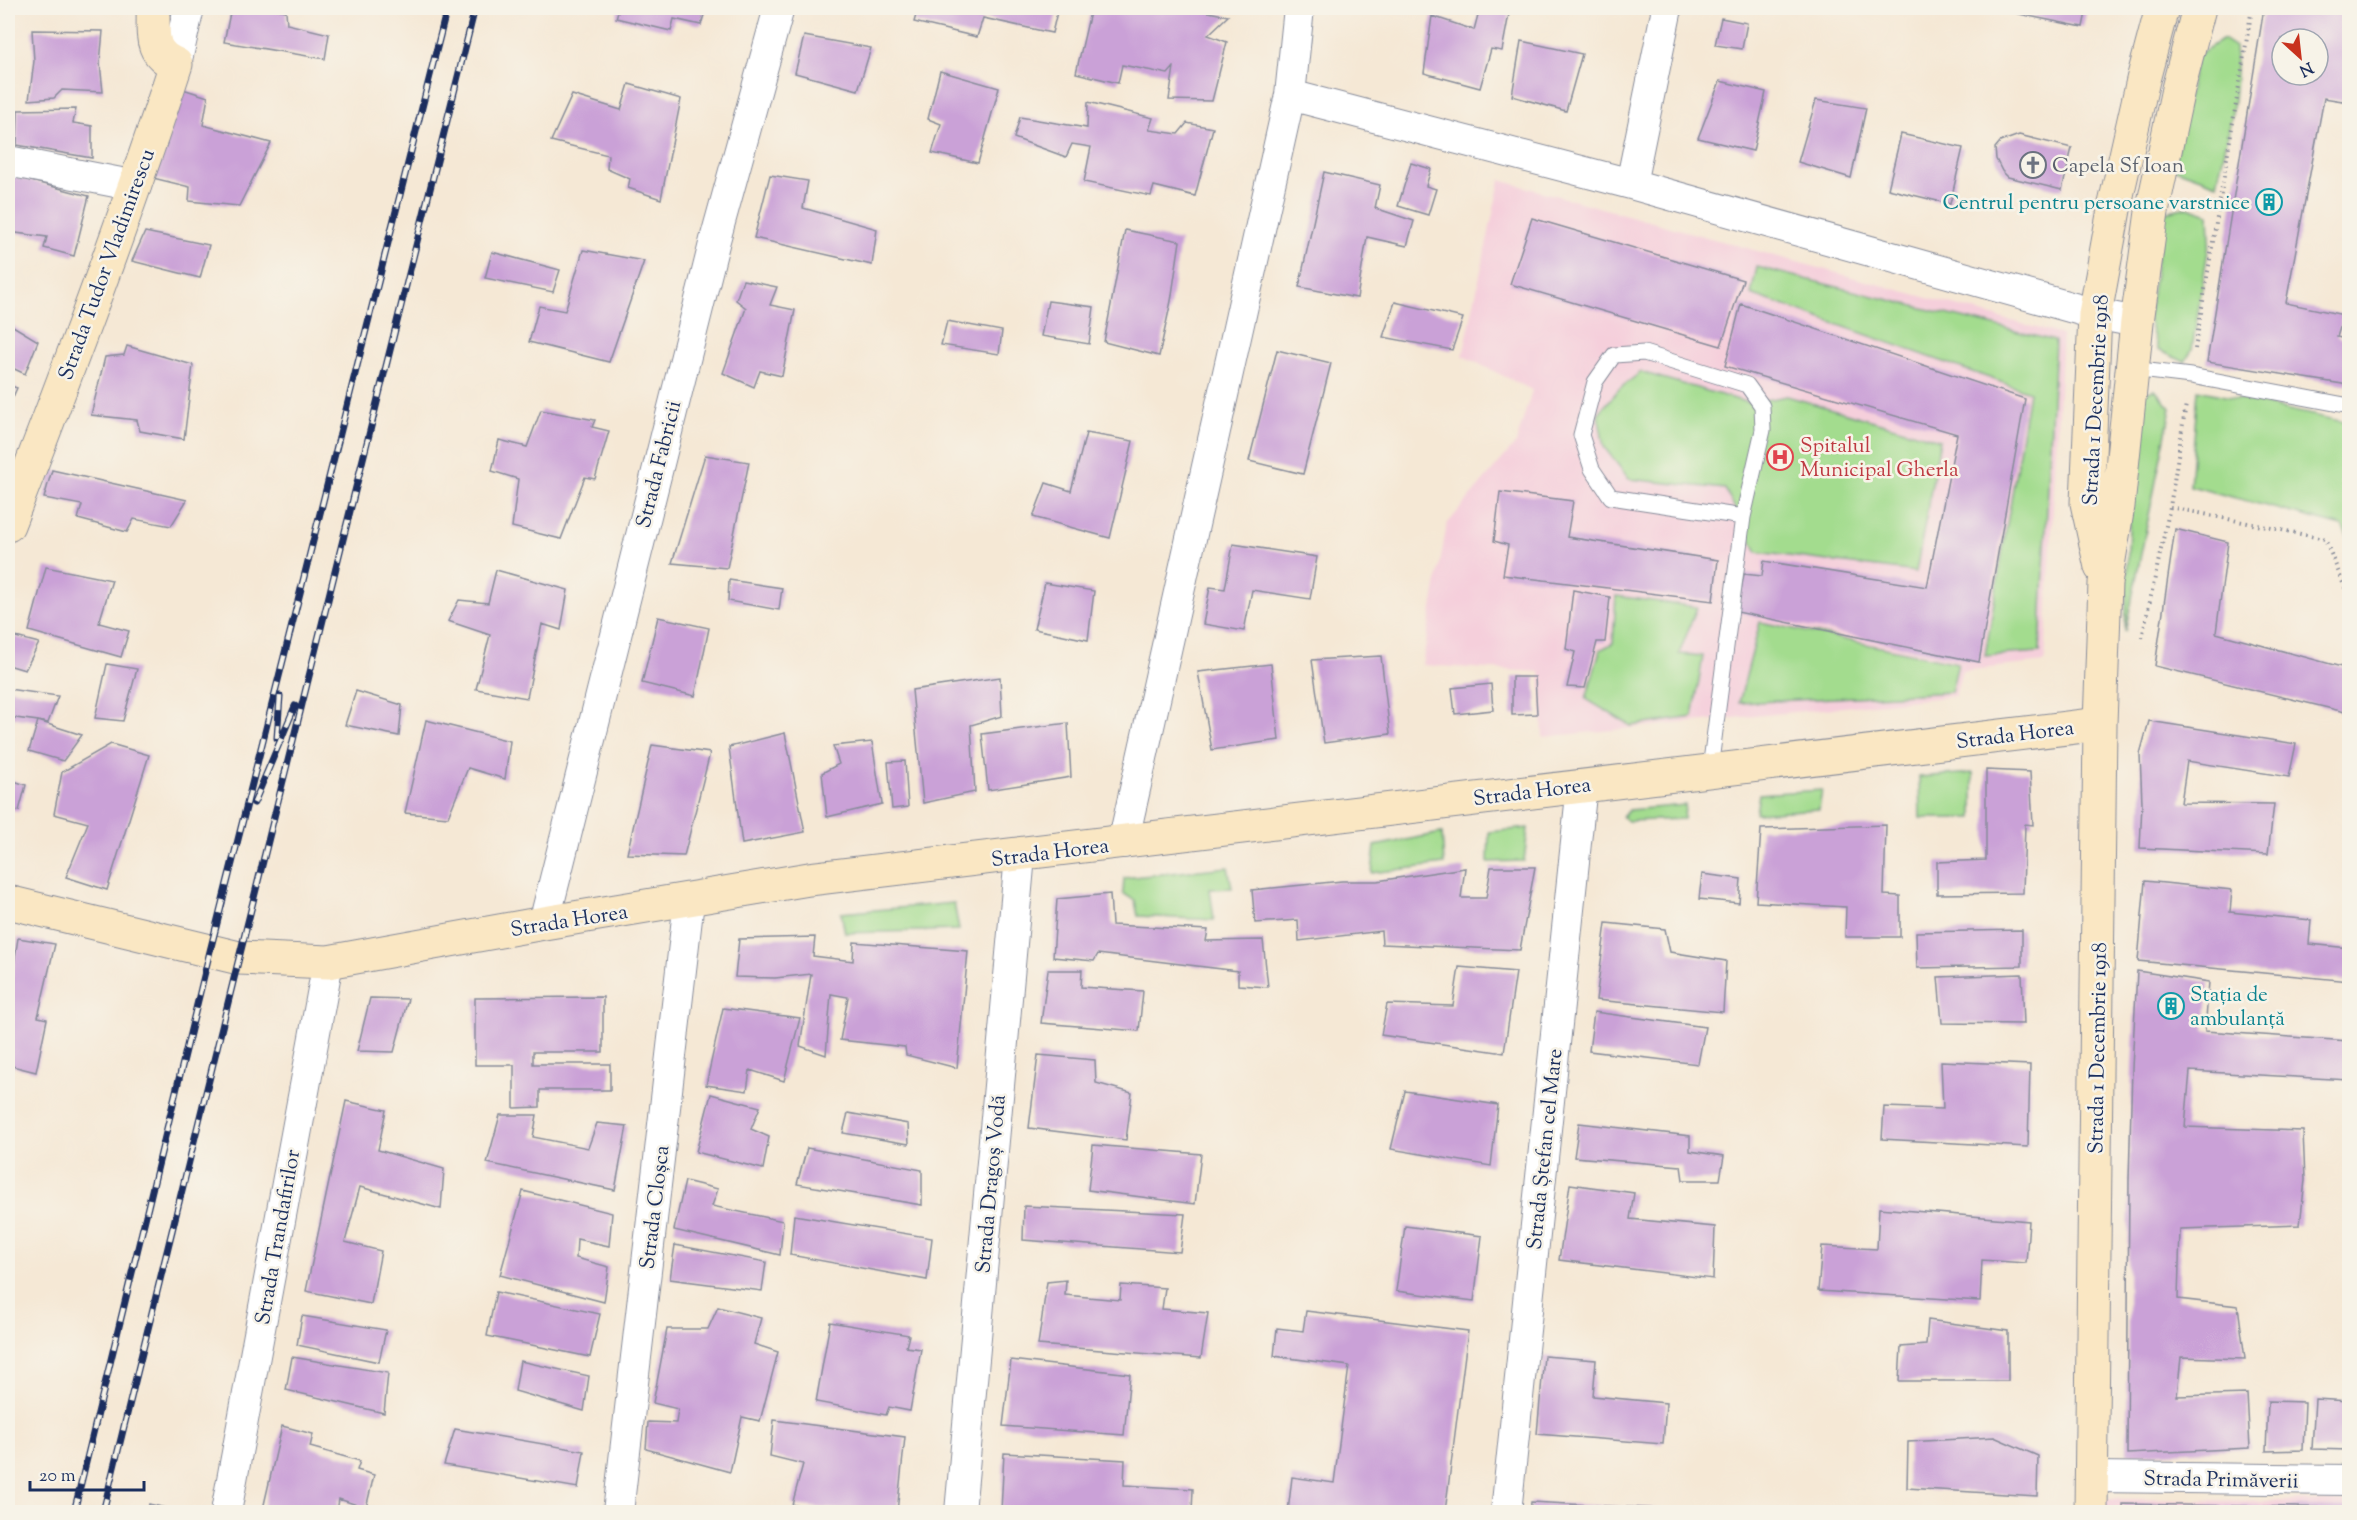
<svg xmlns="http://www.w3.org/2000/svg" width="2357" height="1520" font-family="'Sorts Mill Goudy',serif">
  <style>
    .built { fill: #f5cfdb }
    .green { fill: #a3dc8e; stroke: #5f8676; stroke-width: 1.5 }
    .building { fill: #caa1d7; fill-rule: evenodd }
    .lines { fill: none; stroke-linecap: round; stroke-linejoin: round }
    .lane-casing { stroke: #888c9a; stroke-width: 17 }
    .street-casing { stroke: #888c9a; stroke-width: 32 }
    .secondary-casing { stroke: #888c9a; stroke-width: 35 }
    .path { stroke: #888c9a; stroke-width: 4; stroke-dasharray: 1.5 4.5; stroke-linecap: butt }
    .lane { stroke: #fff; stroke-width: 15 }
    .street { stroke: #fff; stroke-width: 30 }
    .secondary { stroke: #fae7c3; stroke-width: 33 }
    .rail-casing { stroke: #1b2f5e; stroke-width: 7 }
    .rail { stroke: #f7f3e8; stroke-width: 4.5; stroke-dasharray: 14; stroke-linecap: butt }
    .labels { text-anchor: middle; stroke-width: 5; stroke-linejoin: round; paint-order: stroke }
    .worship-label { font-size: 21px; fill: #5b616d; stroke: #f7f3e8; text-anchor: start }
    .culture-label { font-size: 21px; fill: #0d838f; stroke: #f7f3e8; text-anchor: end }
    .street-label { font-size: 21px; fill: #1b2f5e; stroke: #f7f3e8 }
    .health-label { font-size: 21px; fill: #be3a42; stroke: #f7f3e8; text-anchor: start }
  </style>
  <rect width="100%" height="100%" fill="#f7f3e8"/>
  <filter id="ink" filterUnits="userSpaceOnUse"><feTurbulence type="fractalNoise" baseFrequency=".0167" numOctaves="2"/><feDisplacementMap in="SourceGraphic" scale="12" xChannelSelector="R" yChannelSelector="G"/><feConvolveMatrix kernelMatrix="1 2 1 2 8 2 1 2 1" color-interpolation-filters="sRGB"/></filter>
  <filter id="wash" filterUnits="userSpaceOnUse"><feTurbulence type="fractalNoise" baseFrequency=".008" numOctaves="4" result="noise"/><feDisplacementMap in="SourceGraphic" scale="24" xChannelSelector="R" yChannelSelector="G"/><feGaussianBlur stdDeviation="1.35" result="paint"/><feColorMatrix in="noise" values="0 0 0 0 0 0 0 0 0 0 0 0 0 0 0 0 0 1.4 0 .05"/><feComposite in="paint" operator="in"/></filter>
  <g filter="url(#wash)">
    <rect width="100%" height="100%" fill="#f5e8d5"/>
    <path class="built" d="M1500 180 2062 335 2045 662 1962 671 1955 696 1543 737 1540 672 1422 665 1447 524 1516 443 1532 390 1463 356Z
      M2101 1499 2349 1502V1512H2101Z"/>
    <path class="green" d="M2223 39 2235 47C2240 93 2227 139 2217 184L2173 168 2197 55Z
      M2188 207 2209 214 2210 238 2192 349 2185 362 2158 350 2148 319 2164 212Z
      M1757 267 2055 341 2040 652 1985 656 2029 392 1751 294Z
      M1641 372 1749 403 1787 396 1940 440 1916 572 1757 552 1725 489 1629 479 1604 447 1598 414 1619 389Z
      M2155 390 2171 408 2125 632 2134 395Z
      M2198 390 2349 423V539L2342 526 2190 486Z
      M1616 596 1697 607 1679 654 1703 656 1693 717 1631 726 1586 699 1600 650 1613 643Z
      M1760 622 1958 663 1951 692 1739 703Z
      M1973 773V818H1920L1919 777Z
      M1822 790 1819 809 1756 813 1759 794Z
      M1685 805 1684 819 1628 821 1622 817 1629 810Z
      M1528 828 1524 861 1488 862 1489 832Z
      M1442 833 1444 864 1372 873 1375 846Z
      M1228 867 1232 888 1210 889 1214 920 1138 916 1135 901 1123 893 1124 878Z
      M954 903 959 930 845 933 841 913Z"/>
    <g id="blocks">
      <path class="building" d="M231 8H273L286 11 287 24 329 34 325 59 224 42Z
        M619 8H706L701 25 674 19 671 31 616 18Z
        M918 8H1058L1052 33 983 18 977 37 914 22Z
        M1091 8H1189L1228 16 1208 35 1227 42 1212 101 1169 100 1174 67 1168 74 1122 65 1118 83 1076 73Z
        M1472 8H1499V13L1509 14 1502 51 1491 49 1480 88 1424 73 1432 16 1474 30 1479 11Z
        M2015 8H2087L2083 27 2014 13Z
        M2264 8H2349V102L2324 98 2286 303 2344 315 2337 337 2349 340V385L2207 362ZM2282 39H2318V75H2282Z
        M1721 18 1747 23 1742 49 1715 45Z
        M32 30 103 31 100 63 103 92 62 90 54 98 29 100 34 61Z
        M804 36 871 48 858 90 795 73Z
        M1521 41 1582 54 1566 111 1512 96Z
        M940 71 999 88 978 163 932 153 941 124 928 119Z
        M1720 81 1766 92 1753 151 1698 138Z
        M629 84 681 99 661 199 628 188 630 179 607 169 608 155 551 141 572 95 621 110Z
        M183 89 208 97 203 125 271 143 239 206 189 201 190 187 153 178Z
        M1816 100 1866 108 1851 178 1798 162Z
        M1088 102 1153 118 1149 130 1178 134 1187 123 1213 128 1195 196 1154 186 1151 196 1084 182 1091 147 1072 144 1066 157 1014 138 1020 117 1087 128Z
        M76 109 73 123 92 126V158L17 145 18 110Z
        M1901 134 1963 148 1950 204 1888 189Z
        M2019 135 2072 148 2062 190 2008 177 2002 171 1996 159 1995 148 2000 142Z
        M1411 163 1431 169 1426 186 1436 189 1428 215 1398 206Z
        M1324 172 1380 185 1375 208 1414 221 1407 246 1367 237 1357 298 1299 287Z
        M8 175 89 196 74 256 44 248 47 237 8 232Z
        M770 175 808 181 803 208 877 229 872 265 754 238Z
        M1532 218 1743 280 1721 346 1510 284Z
        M1125 230 1180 241 1171 301 1159 356 1104 342Z
        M145 232 209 245 200 278 132 261Z
        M583 250 644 261 609 362 529 342 539 306 565 311Z
        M492 252 560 270 553 292 485 278Z
        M743 280 777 287 770 305 795 310 782 376 760 371 754 387 723 373 746 308 736 300Z
        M1048 301 1094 307 1089 344 1041 336Z
        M1395 302 1463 318 1452 350 1383 337Z
        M1741 304 2025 399 1979 662 1737 612 1744 574 1762 576 1764 561 1927 587 1957 434 1725 366Z
        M947 321 1002 331 999 354 941 345Z
        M8 323 38 341 25 374 8 366Z
        M127 346 193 365 184 439 140 431 137 420 91 415 105 357 124 355Z
        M1277 350 1331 363 1303 474 1249 461Z
        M8 385 17 388 8 408Z
        M541 410 595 420 592 427 609 431 595 479 585 477 561 539 512 527 518 479 492 471 499 440 527 447Z
        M1086 433 1133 441 1110 538 1033 517 1046 483 1071 491Z
        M705 455 749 462 727 568 672 563Z
        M52 470 187 500 171 526 134 519 127 532 78 519 82 505 44 498Z
        M1500 492 1573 501 1567 537 1718 560 1713 601 1503 575 1508 545 1494 541Z
        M2175 529 2228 542 2216 633 2349 669V713L2155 666Z
        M1233 544 1317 557 1310 599 1252 590 1244 631 1203 624 1210 587 1225 589Z
        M46 567 112 580 99 623 129 631 121 657 29 631Z
        M496 570 568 590 561 630 542 624 527 698 476 689 490 635 448 621 459 600 488 603Z
        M729 580 782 588 779 610 728 601Z
        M1045 583 1094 591 1088 640 1034 629Z
        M1573 590 1610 597 1605 642H1597L1585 688 1567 687 1575 652 1566 649Z
        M658 617 709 628 695 696 642 683Z
        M8 635 39 643 25 670 8 665Z
        M1381 656 1390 734 1324 743 1312 660Z
        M107 664 137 669 123 721 95 718Z
        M1271 664 1279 740 1212 750 1198 672Z
        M1000 677 1002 716 971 725 975 792 923 803 912 690Z
        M1512 677H1535L1537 714 1512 715Z
        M1491 684 1493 710 1455 714 1452 688Z
        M8 689 58 696 48 723 38 721 82 735 63 761 29 751 38 721 8 717Z
        M356 691 402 705 399 736 345 725Z
        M426 720 510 741 505 779 468 768 448 817 405 813Z
        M2149 721 2296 744 2289 777 2187 761 2181 803 2274 804 2268 854 2140 848 2142 803 2140 754Z
        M1068 723 1071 777 988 790 982 734Z
        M785 733 805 832 742 844 729 747Z
        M872 742 882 804 827 817 822 773 839 764 833 746Z
        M111 744 149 755 107 890 66 877 88 823 54 814 62 772Z
        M652 745 710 753 684 856 627 854Z
        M905 761 908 807 892 809 888 762Z
        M1986 770 2030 772 2033 825 2025 824 2023 893 1937 894V862L1986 860Z
        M8 779 26 785 19 811 8 809Z
        M1886 825 1884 895 1900 896V937H1845L1846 907 1756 902 1761 829Z
        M1491 867H1535L1520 950 1382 944 1381 931 1299 941 1298 920 1255 923 1252 890 1342 881H1377L1465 868 1461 898H1486Z
        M1702 874 1741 879 1739 903 1699 899Z
        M2145 881 2232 890 2230 912 2311 920 2309 944 2349 948V981L2138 961Z
        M1110 894 1112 925 1208 930 1206 941 1263 940 1268 987 1238 985V971L1098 954 1094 961 1053 957 1057 899Z
        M1606 923 1665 929 1670 952 1726 961 1723 1012 1596 1000Z
        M2022 930V966L1917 968 1916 932Z
        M815 937 813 956 853 961 854 942 968 951 957 1068 906 1055 905 1047 840 1040 848 997 831 994 826 1055 800 1046 811 974 775 978 735 977 739 939Z
        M18 938 55 944 38 1017 47 1019 36 1072 8 1065V975L12 977Z
        M1459 967 1516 972 1504 1053 1381 1035 1387 1004 1453 1006Z
        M1048 970H1082L1081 987 1143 991 1139 1031 1041 1023Z
        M2137 971 2209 982 2205 1031 2349 1041V1080L2190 1071 2185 1127 2303 1131 2305 1180 2300 1225 2180 1229 2178 1299 2238 1306 2245 1359 2181 1357 2177 1396 2247 1394 2250 1448 2127 1454 2129 1180 2132 1068Z
        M2022 974 2024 1024 1942 1023 1938 977Z
        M603 997V1052H533V1064H610V1090H540V1107L514 1108V1065H475V998Z
        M370 998 408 999 394 1052 357 1051Z
        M723 1008 800 1018 784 1081 750 1070 747 1091 706 1085Z
        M1594 1012 1705 1027 1698 1064 1589 1051Z
        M1038 1055 1095 1060 1096 1083 1132 1093 1126 1140 1029 1128Z
        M1941 1061 2030 1065 2028 1147 1882 1139 1884 1107 1943 1109Z
        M1405 1091 1498 1105 1491 1166 1391 1149Z
        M711 1094 760 1107 751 1129 769 1137 763 1169 696 1152Z
        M346 1101 386 1110 378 1150 444 1169 441 1209 360 1187 345 1242 381 1251 371 1304 306 1291Z
        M848 1113 908 1124 909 1144 843 1133Z
        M500 1115H537L533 1137 588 1148 597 1123 627 1126 615 1190 487 1163Z
        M1579 1123 1690 1136V1151L1724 1156 1720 1180H1683L1681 1166 1574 1157Z
        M1093 1145 1201 1154 1195 1204 1088 1190Z
        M807 1148 922 1170V1205L797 1184Z
        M685 1181 718 1189 712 1206 783 1221 780 1255 674 1230Z
        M1570 1184 1634 1193 1630 1219 1715 1227 1713 1279 1559 1260Z
        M523 1191 612 1213 609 1246 577 1239 576 1258 609 1267 604 1302 500 1275Z
        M1024 1206 1185 1214 1180 1252 1023 1240Z
        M1879 1208 2029 1221 2026 1263 1982 1260 1980 1301 1818 1291 1822 1246 1877 1249Z
        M794 1215 932 1238 927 1280 790 1255Z
        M1405 1226 1482 1236 1474 1301 1396 1291Z
        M675 1245 766 1262 762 1291 670 1279Z
        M1066 1280 1065 1295 1120 1300 1121 1285 1165 1288 1162 1309 1208 1313 1201 1358 1038 1345 1047 1282Z
        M496 1292 600 1314 590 1357 487 1336Z
        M718 1307 761 1318 754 1344 778 1352 760 1421 742 1417 730 1472 646 1449 648 1422 676 1423 678 1409 653 1403 667 1329H708Z
        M1306 1311 1468 1331 1445 1512H1288L1292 1477 1334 1483 1349 1366 1274 1356 1277 1328 1303 1331Z
        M302 1316 386 1330 379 1362 297 1345Z
        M1928 1320 2008 1331V1381H1899L1901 1347 1926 1345Z
        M830 1322 909 1335 906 1347 921 1349 910 1411 889 1407 886 1415 816 1402Z
        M1544 1356 1596 1360 1593 1396 1666 1403 1663 1444 1537 1434Z
        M292 1357 388 1373 384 1413 286 1390Z
        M1011 1360 1130 1374 1124 1435 1003 1426Z
        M520 1361 589 1376 584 1411 515 1391Z
        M2315 1399 2349 1401V1450L2312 1449Z
        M2268 1401 2305 1402 2303 1450 2266 1451Z
        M774 1420 905 1437 897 1512H862L792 1505 803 1464 770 1456Z
        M282 1426 313 1434 310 1447 360 1461 357 1470 374 1475 366 1508 339 1499 337 1512H274L263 1509Z
        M455 1429 584 1451 578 1488 444 1465Z
        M1994 1437 2038 1456 2037 1496 1907 1488 1908 1442Z
        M1004 1453 1125 1460 1124 1485 1193 1489 1192 1512 1001 1511Z
        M1531 1502 1681 1510V1512H1530Z
        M149 1504 166 1508V1512H147Z
        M2123 1504 2347 1508V1512H2123Z"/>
    </g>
  </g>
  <g filter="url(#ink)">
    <use href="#blocks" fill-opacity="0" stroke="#888c9a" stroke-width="1.5"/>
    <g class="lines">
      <defs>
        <path id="lane" d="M2132 369 2191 376 2350 406
          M1710 769 1743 517 1763 430 1762 406 1747 385 1644 353 1614 355 1595 382 1581 435 1592 469 1611 497 1743 517"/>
        <path id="street" d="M176 64 189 8
          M1290 95 1631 184 2095 314 2137 322
          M8 161 136 186
          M1631 184 1667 8
          M1123 843 1290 95 1299 8
          M544 923 715 240 779 8
          M2092 1477 2350 1480
          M226 1512 328 962
          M618 1512 689 901
          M960 1512 1020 856
          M1506 1512 1582 785"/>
        <path id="secondary" d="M8 525C67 373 125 220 176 64 148 53 154 33 153 8
          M2101 567 2087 503 2095 314 2115 204 2143 80 2162 8
          M8 902 239 958 328 962 544 923 809 879 2100 724
          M2091 1512 2100 724 2105 583 2118 506 2137 322 2152 212 2178 89 2199 8"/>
      </defs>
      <use href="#lane" class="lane-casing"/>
      <use href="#street" class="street-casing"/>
      <use href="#secondary" class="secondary-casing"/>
      <path class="path" d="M2195 349 2252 8
        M2170 507 2325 539 2350 600
        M2142 638 2170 507 2186 404"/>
      <use href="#lane" class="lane"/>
      <use href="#street" class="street"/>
      <use href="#secondary" class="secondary"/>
      <defs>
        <path id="rail" d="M277 738 280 696
          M254 803 295 706
          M74 1512 210 951 447 8
          M103 1512 239 958 475 8"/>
      </defs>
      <use href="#rail" class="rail-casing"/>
      <use href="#rail" class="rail"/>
    </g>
  </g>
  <defs>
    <symbol id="church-ring" viewBox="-11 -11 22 22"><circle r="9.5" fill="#f7f3e8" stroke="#6b7280" stroke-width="1.5"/><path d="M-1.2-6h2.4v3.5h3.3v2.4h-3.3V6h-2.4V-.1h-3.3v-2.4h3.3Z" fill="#6b7280"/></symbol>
    <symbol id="building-ring" viewBox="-11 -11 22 22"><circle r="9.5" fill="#f7f3e8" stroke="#0f9aa8" stroke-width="1.5"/><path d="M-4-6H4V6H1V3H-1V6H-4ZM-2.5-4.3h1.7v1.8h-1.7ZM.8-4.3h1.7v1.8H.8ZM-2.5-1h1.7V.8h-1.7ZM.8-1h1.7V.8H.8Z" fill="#0f9aa8"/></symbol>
    <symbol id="hospital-ring" viewBox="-11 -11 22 22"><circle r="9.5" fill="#f7f3e8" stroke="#e0444e" stroke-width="1.5"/><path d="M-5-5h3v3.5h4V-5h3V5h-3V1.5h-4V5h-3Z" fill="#e0444e"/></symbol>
  </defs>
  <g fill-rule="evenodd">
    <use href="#church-ring" x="2018" y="150" width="30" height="30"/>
    <use href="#building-ring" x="2254" y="187" width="30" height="30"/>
    <use href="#hospital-ring" x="1765" y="442" width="30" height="30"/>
    <use href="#building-ring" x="2156" y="991" width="30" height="30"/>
  </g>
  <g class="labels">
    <g class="worship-label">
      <text x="2052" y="172">Capela Sf Ioan</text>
    </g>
    <g class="culture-label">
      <text x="2250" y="209">Centrul pentru persoane varstnice</text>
      <text x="2190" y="1001" text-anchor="start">Stația de<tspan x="2190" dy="24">ambulanță</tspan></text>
    </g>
    <g class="street-label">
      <text transform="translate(106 264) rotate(-70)" y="7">Strada Tudor Vladimirescu</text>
      <text transform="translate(2095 400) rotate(-87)" y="7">Strada 1 Decembrie 1918</text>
      <text transform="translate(658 464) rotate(-76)" y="7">Strada Fabricii</text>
      <text transform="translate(2015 734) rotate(-7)" y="7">Strada Horea</text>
      <text transform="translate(1532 791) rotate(-7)" y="7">Strada Horea</text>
      <text transform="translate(1050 852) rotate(-7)" y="7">Strada Horea</text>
      <text transform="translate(569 920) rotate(-9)" y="7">Strada Horea</text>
      <text transform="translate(2097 1048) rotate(-89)" y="7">Strada 1 Decembrie 1918</text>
      <text transform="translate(1544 1149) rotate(-84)" y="7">Strada Ștefan cel Mare</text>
      <text transform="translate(990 1184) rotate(-85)" y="7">Strada Dragoș Vodă</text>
      <text transform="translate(654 1207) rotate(-83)" y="7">Strada Cloșca</text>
      <text transform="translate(277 1237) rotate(-80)" y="7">Strada Trandafirilor</text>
      <text transform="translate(2221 1479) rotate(1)" y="7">Strada Primăverii</text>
    </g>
    <g class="health-label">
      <text x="1800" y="452">Spitalul<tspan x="1800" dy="24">Municipal Gherla</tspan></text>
    </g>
  </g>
  <rect width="2357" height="1520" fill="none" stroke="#f7f3e8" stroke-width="30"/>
  <g transform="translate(2300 57) rotate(153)"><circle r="28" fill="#f7f3e8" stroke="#9fa5b1" stroke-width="1.5"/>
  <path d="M0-4.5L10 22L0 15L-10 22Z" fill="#c8321e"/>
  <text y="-9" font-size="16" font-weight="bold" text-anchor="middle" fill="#1b2f5e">N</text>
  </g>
  <path d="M30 1481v9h114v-9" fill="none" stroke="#1b2f5e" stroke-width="3"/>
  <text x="39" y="1481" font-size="18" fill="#1b2f5e" stroke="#f7f3e8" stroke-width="4.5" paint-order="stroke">20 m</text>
</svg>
